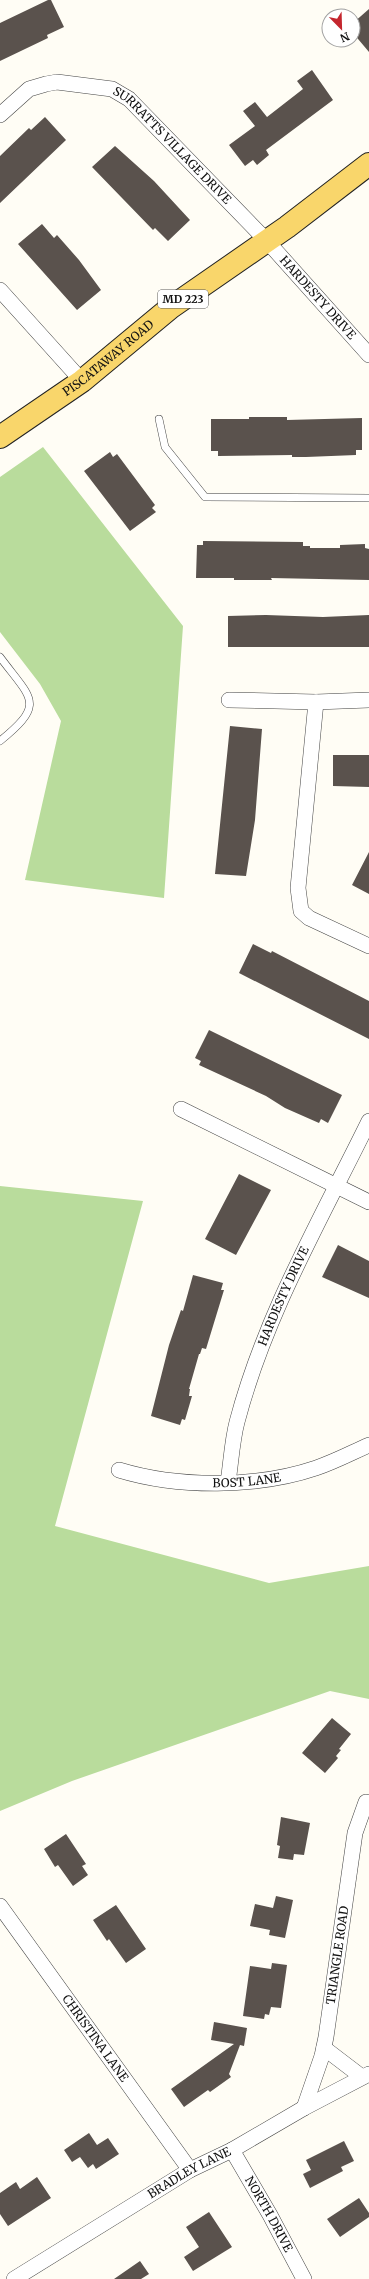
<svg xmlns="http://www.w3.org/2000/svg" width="369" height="2279" font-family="Merriweather,serif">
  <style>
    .forest { fill: #b9dc9c }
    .building { fill: #5a524d }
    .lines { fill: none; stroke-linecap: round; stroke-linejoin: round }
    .lane-casing { stroke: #444; stroke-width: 8 }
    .street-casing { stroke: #444; stroke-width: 16 }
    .primary-casing { stroke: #222; stroke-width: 24 }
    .lane { stroke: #fff; stroke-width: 7 }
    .street { stroke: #fff; stroke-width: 15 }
    .primary { stroke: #f9d66b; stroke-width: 22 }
    .labels { text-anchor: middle; stroke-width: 4; stroke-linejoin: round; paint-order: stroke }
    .shield { fill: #fff; stroke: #585858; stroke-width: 1 }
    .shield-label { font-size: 11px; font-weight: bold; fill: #111 }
    .street-label { font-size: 12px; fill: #111; stroke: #fff }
  </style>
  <rect width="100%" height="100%" fill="#fffdf5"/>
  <path class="forest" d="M43 447 183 626 164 898 25 880 61 721 40 684 0 632V477Z
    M0 1186 143 1201 55 1526 269 1583 369 1566V1699L330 1691 72 1781 0 1811Z"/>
  <path class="building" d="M48 0H51L64 27 47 35 48 38 0 61V23Z
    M369 9V52L353 33V23Z
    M312 70 333 100 266 150 269 155 257 165 253 160 245 166 229 145 255 126 243 111 255 102 267 117 303 89 297 81Z
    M45 117 66 140 0 203V156L29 128 31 130Z
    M115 146 154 181 190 220 168 241 155 228 153 230 92 167Z
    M42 224 54 238 57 235 79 260 101 290 77 310 18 244Z
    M249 417H287V420L362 418V450H356V455L306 457H292V455L218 456V451H211V419H249Z
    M110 452 113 457 117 454 155 505 152 508 156 512 130 531 84 471Z
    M203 541 303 542V546H310V548H340V545L365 544V548L369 549V580L271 578 272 580H234V578H196L197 545H203Z
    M266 615 323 617 369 615V647H228V616Z
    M230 726 262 729 255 820 246 876 215 874Z
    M333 755H369V787L333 786Z
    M369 852V894L352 885Z
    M253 944 271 953 272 951 369 1001V1039L239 973Z
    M209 1030 342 1095 328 1123 321 1119 319 1123 285 1108 266 1096 199 1065 201 1061 195 1058Z
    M239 1174 271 1190 236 1255 205 1239Z
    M338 1245 369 1261V1298L322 1277Z
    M193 1275 223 1283 221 1290H224L206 1349 202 1348 200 1354H199L189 1389H190L189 1396H192L185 1420 182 1419 180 1425 151 1416 169 1345 181 1310 183 1311Z
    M332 1718 351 1734 339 1749 341 1750 336 1756 338 1758 325 1773 302 1753Z
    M281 1817 310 1823 304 1855 294 1854 293 1860 278 1858 280 1846 277 1845Z
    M66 1834 86 1864 82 1866 88 1875 73 1886 58 1865 55 1867 44 1849Z
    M276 1896 293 1900 285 1938 269 1935 270 1930 250 1926 255 1904 273 1908Z
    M116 1905 146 1949 126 1963 109 1939 107 1941 93 1920Z
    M272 1963 287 1965 281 2008 271 2007 269 2015 265 2014 264 2019 243 2016 250 1966 271 1969Z
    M214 2022 247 2028 244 2046 240 2045 229 2074 231 2077 210 2092 208 2090 184 2107 171 2089 234 2044 211 2040Z
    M89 2133 97 2145 108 2138 119 2154 96 2169 93 2164 88 2168 80 2157 72 2162 64 2150Z
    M344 2141 354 2161 341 2167 343 2171 310 2188 303 2174 311 2170 306 2160Z
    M37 2177 51 2198 8 2226 0 2214V2193L16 2182 20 2189Z
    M359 2198 369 2213V2217L340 2237 327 2219Z
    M209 2212 232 2247 193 2271 184 2257 199 2247 186 2227Z
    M140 2261 149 2274 141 2279H114Z"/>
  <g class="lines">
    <defs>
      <path id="lane" d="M159 419 165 447 205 497 369 498
        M0 657C31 699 47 703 0 741"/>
      <g id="street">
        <path id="s1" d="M0 115 29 89 46 84 57 82 112 89 129 99 266 240 369 355"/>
        <path d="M0 290 82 381"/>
        <path d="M229 700 316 702 369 700"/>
        <path d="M316 702 298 888 301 911 309 918 369 946"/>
        <path d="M181 1109 369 1202"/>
        <path id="s2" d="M119 1470C178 1488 257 1488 316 1468 334 1462 351 1453 369 1445"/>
        <path id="s3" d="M228 1482C231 1463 232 1441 237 1422 265 1315 321 1219 369 1121"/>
        <path id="s4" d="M0 1906 190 2170"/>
        <path d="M324 2048 362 2077"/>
        <path id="s5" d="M304 2108 322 2056 326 2037 355 1833 366 1802"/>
        <path id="s6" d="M232 2150 270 2215 304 2279"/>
        <path id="s7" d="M14 2279 190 2170 232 2150 304 2108 369 2074"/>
      </g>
      <g id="primary">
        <path id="s8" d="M0 437 82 381 170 308 287 227 369 164"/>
      </g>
    </defs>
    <use href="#lane" class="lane-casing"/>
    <use href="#street" class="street-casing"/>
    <use href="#primary" class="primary-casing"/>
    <use href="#lane" class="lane"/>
    <use href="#street" class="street"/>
    <use href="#primary" class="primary"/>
  </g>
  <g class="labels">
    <rect class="shield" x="158" y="290" width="50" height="18" rx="3"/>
    <g class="shield-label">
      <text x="183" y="303">MD 223</text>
    </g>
    <g class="street-label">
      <text dy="4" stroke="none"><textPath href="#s1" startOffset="206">SURRATTS VILLAGE DRIVE</textPath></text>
      <text dy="4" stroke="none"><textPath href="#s1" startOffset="417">HARDESTY DRIVE</textPath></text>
      <text dy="4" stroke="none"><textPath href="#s8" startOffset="134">PISCATAWAY ROAD</textPath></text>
      <text dy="4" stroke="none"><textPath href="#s3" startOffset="195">HARDESTY DRIVE</textPath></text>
      <text dy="4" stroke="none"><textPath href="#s2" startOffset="129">BOST LANE</textPath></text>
      <text dy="4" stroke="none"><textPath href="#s5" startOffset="157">TRIANGLE ROAD</textPath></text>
      <text dy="4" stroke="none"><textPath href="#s4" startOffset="163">CHRISTINA LANE</textPath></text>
      <text dy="4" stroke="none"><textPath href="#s7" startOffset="205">BRADLEY LANE</textPath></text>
      <text dy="4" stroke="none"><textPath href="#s6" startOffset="74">NORTH DRIVE</textPath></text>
    </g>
  </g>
  <g transform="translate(341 28) rotate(157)"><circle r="19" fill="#ffffff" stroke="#a0a0a0"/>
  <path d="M0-3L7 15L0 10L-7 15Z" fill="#c4262e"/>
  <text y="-6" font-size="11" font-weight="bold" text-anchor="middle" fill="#111111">N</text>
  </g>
</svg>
